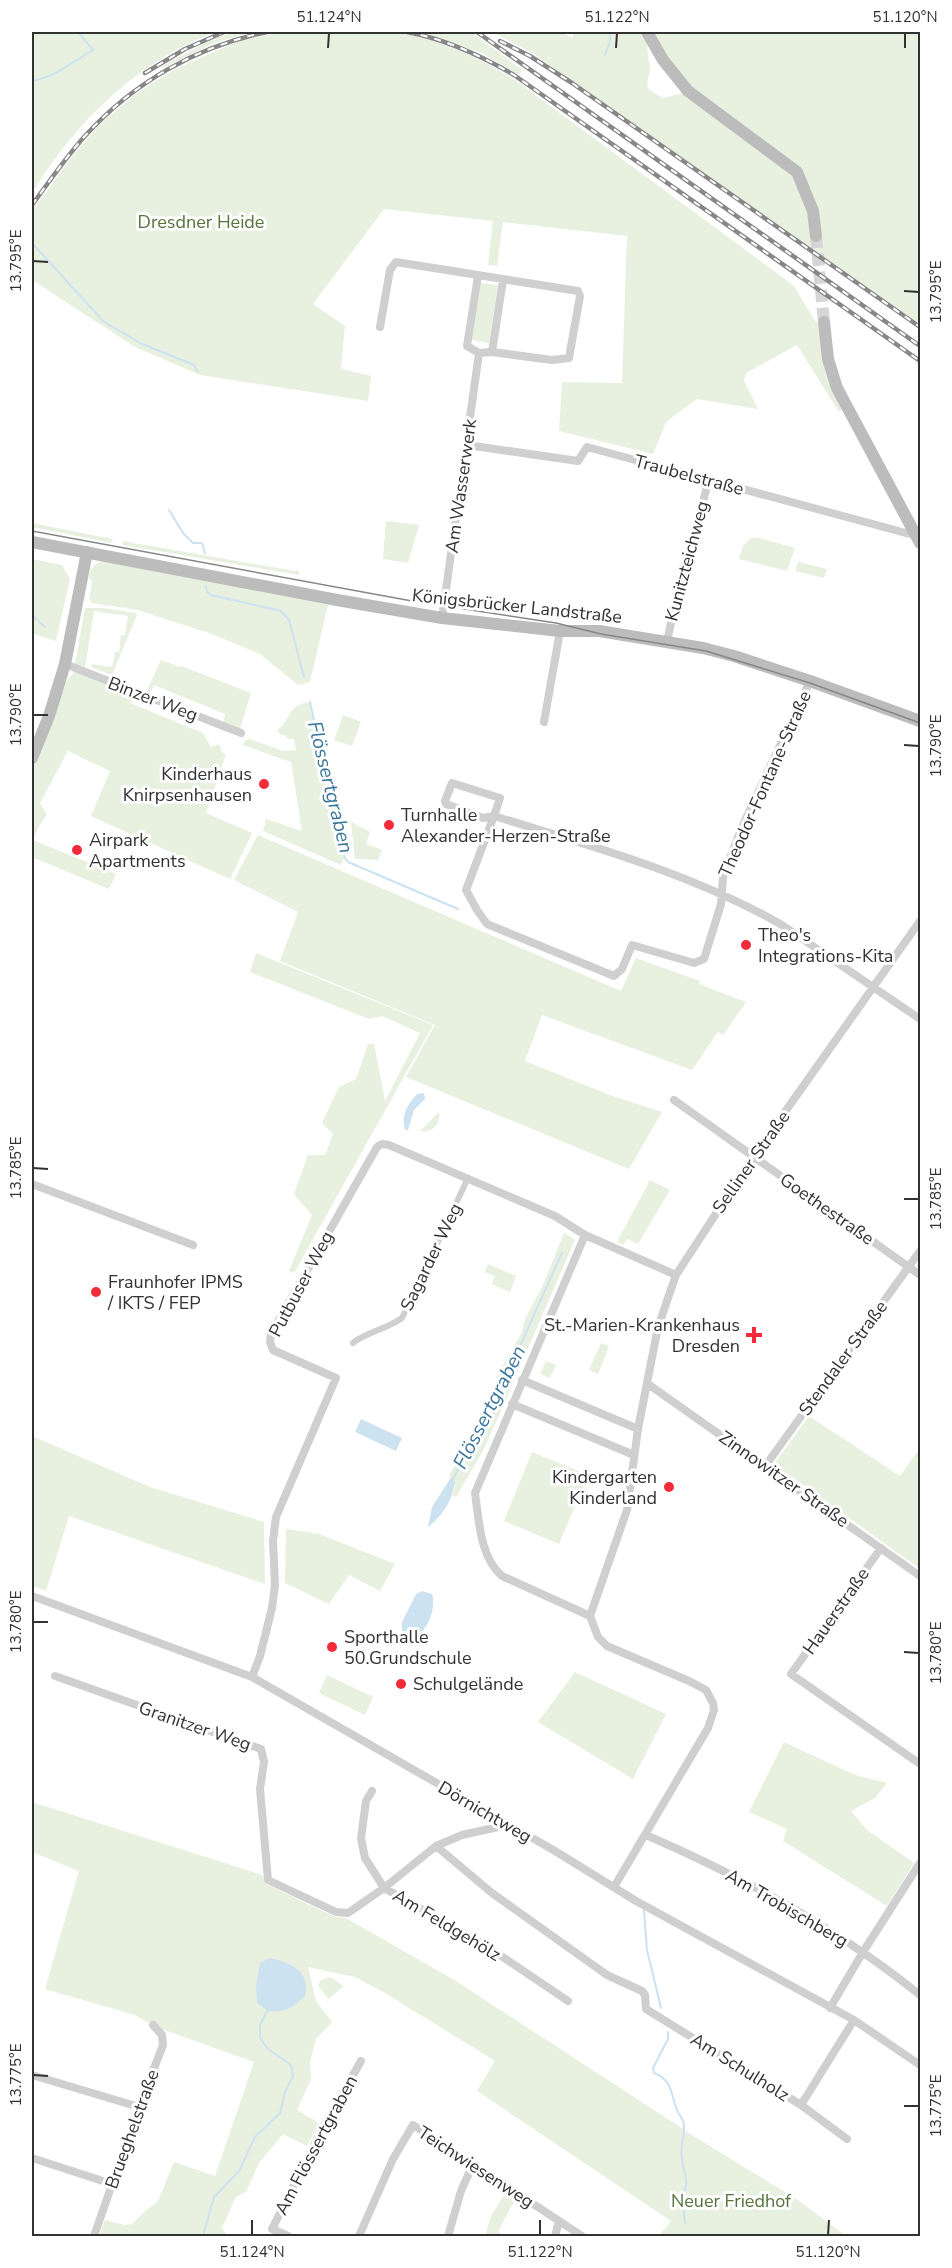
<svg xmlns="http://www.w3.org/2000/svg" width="952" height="2268" font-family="'Nunito Sans',sans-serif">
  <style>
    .green { fill: #e8f0e0; fill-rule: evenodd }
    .water { fill: #cce2f0 }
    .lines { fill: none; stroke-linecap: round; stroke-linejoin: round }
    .stream { stroke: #cce2f0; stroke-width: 2 }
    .secondary-tunnel { stroke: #d6d6d6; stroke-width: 12; stroke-dasharray: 12 6; stroke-linecap: butt }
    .pedestrian { stroke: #cfcfcf; stroke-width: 6 }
    .minor { stroke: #cfcfcf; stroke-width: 8 }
    .secondary { stroke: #bcbcbc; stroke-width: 12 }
    .tram { stroke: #878787; stroke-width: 1.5 }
    .rail-casing { stroke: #878787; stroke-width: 4.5 }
    .rail { stroke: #fff; stroke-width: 2; stroke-dasharray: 7; stroke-linecap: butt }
    .ticks { fill: none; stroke: #323232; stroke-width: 2 }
    .poi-dot { fill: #f32b38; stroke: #fff; stroke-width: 2 }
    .labels { text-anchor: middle; stroke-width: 6; stroke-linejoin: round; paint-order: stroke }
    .park-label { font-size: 18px; fill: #55733b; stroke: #fff }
    .street-label { font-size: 18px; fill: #323232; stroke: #fff }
    .poi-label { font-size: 18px; fill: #323232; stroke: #fff; text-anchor: start }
    .water-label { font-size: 20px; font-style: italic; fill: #38759d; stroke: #fff }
    .neatline { fill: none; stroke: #323232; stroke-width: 2 }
    .ticks-label { font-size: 15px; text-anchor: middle; fill: #323232 }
  </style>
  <rect width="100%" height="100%" fill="#fff"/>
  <path class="green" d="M32 32H215C136 63 76 121 32 193Z
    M233 32H252L214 43 163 68 162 66 205 43Z
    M283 32C318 32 355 28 390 32 434 36 478 57 515 80L793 285 816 322H823L845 406 839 412 797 345 746 373 744 381 758 409 697 399 666 422 653 454 559 431 562 382 622 383 627 236 503 222 497 266 488 265 493 221 384 209 313 304 345 326 341 369 371 376 368 401 200 375 135 347 32 280V211L75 153 98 126 137 93 175 69 239 41Z
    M421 32H471L522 70 519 75 482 53Z
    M493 32H562L572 38 574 32H920V324L535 55ZM649 38 686 92 663 98 648 89C646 80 650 76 650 69 649 58 645 49 649 38Z
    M481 283 498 285 489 343 472 340Z
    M386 521 419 525 408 563 383 559Z
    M32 523 112 539H113L111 543 32 527Z
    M751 538H759L795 548 787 571 739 559 743 546Z
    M122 541 295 571 299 570V575L123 545Z
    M32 559 62 565 70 579 56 641 32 633Z
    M102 561 281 594 328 605 310 682 298 685 260 654 209 633 138 610 92 603 89 599 92 581 89 579C90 569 92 565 102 561Z
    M798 562 827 569 824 578 795 571Z
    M85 608H103L135 613 137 615 112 675 91 667 92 664 112 667 115 652H119L121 635H125L128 616 94 611 85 668 75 664Z
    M161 660 177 666 184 667 251 693 240 729 223 723 225 714 154 685 150 694 148 693V688Z
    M75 671 134 696 130 703 203 733 211 747 219 744 222 752 226 754 206 813 252 833 230 879 91 816 110 771 68 751 40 803 47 815 39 826 33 840 116 874 109 889 32 857V758L57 693Z
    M309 702 344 858 341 865 263 831 266 819 302 831 291 762 243 745 245 740 250 739 283 751 296 750 294 739H288L286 736 280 734 277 730C293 719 285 706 309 702Z
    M343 715 361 722 352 746 334 740Z
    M351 822 370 832 366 844 382 850 378 860 355 859Z
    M258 835 621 991 636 958 700 981 699 984 746 1002 723 1035 718 1032 692 1070 542 1015 525 1061 610 1095 662 1112 629 1169 406 1077 435 1025 280 961 298 912 234 880Z
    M256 953 433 1025 294 1273 289 1271 312 1215 294 1194 308 1155H325L333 1134 322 1123 339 1087 356 1079 368 1044H374L385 1101 420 1033 382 1016 369 1019 250 972Z
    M439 1112C441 1125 432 1133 420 1131Z
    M650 1180 670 1190 638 1244 627 1239 623 1245 617 1242Z
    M564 1233 575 1240 516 1376 511 1373 514 1367 509 1366 506 1370 502 1367 521 1334 525 1319 542 1287Z
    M488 1264 516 1276 510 1292 492 1284 495 1276 485 1272Z
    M601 1343 609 1346 598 1374 589 1370Z
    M546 1361 556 1365 550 1378 540 1374Z
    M500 1371 504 1373 485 1421 492 1414 510 1376 515 1379 484 1449 456 1497 453 1496 455 1487 453 1477 450 1479V1474L480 1422Z
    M809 1416 900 1476 920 1448V1569L774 1464Z
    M32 1436 150 1487 264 1522 265 1584 69 1516 46 1591 32 1586Z
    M532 1452 588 1475 559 1544 504 1521Z
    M286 1529 319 1534 395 1564 380 1591 349 1575 329 1604 285 1583Z
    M575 1672 666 1714 633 1779 538 1722Z
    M327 1675 373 1697 365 1715 319 1693Z
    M784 1742 855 1775 887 1783 875 1798 851 1811 867 1830 914 1863 887 1906 783 1841 787 1829 749 1812Z
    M32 1802 262 1875 266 1884 335 1917 346 1918 456 1981 700 2140 798 2200 846 2236H659L671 2221 477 2091 495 2061 385 1993 355 1977 308 1967 316 2001 332 2022 316 2039 310 2062 311 2079 297 2110 319 2123 307 2146 283 2134 259 2163 246 2192 236 2197 222 2228 227 2235 239 2236H99L105 2220 125 2225 132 2224 145 2211 158 2201 174 2162 215 2176 254 2062 156 2027 135 2015 45 1989 79 1871 32 1852Z
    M330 1977 344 1986 328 1999 318 1985 321 1980Z
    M506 2192 515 2200 498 2231 503 2236H485L491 2216Z"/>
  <path class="water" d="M424 1093 425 1099 414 1110 408 1130H405C401 1115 407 1105 417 1094Z
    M509 1366 514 1367 492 1414 484 1423 494 1396Z
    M361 1419 402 1438 396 1451 355 1432Z
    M454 1477C457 1495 442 1517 428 1527L432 1507 450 1479Z
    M422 1591 432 1594C437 1609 426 1638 409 1638L402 1631V1622L416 1594Z
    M270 1958C291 1963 311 1971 305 1996 293 2008 285 2013 267 2011L257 2002 256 1986 260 1963Z"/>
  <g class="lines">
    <path class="stream" d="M605 55 610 42V32
      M32 81C54 78 74 61 93 50L78 32
      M32 243 103 321 140 343 194 365 198 372
      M169 510 183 533 193 543H202L205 553
      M206 586 207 592 211 595 281 611 289 620 304 677
      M32 615 45 627
      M310 702 345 858 348 862 458 909
      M510 1368 562 1253
      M453 1479 484 1421
      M644 1910 647 1950 661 2008
      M668 2032V2039L653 2068 654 2073C675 2081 670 2098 679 2114 682 2119 685 2121 684 2127 684 2138 680 2147 682 2159 683 2172 691 2184 682 2195L685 2223
      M203 2236 214 2197 239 2171 255 2137 280 2113 285 2092 293 2076 291 2065 268 2049 260 2038V2025L267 2011"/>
    <path class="secondary-tunnel" d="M816 236 824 322"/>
    <path class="pedestrian" d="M353 1343C366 1332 387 1329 402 1318L468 1178"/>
    <path class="minor" d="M478 276 467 346 479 353 492 352 503 280
      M380 327 390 270 396 262 578 291 580 296 569 358 552 360 492 352
      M467 445 578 461 587 447 917 536
      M442 618 479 353
      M667 642 677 594 709 480
      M65 664 241 733
      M544 722 560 631
      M494 816 466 890 477 910 487 924 614 976 622 969 632 945 694 963 704 959 721 904 723 877 726 868 743 825 810 681
      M494 816 483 818 446 804 445 801 452 783 500 798 494 816C592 846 693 874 782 925L920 1019
      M674 1100 920 1275
      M32 1184 193 1245
      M585 1235 475 1493C479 1521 480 1557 502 1576L590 1616
      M522 1380 638 1429
      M648 1384 920 1576
      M512 1404 634 1455
      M766 1465 920 1251
      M881 1548 791 1674 920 1764
      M32 1596 252 1677 555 1851 636 1901 854 2020 920 2065
      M55 1676 261 1749 264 1762 260 1789 268 1880 336 1912 348 1913 384 1888 436 1846 462 1835 507 1825
      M252 1677 260 1656 272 1608 275 1585 273 1541 276 1517 336 1378 273 1350 270 1342 271 1334 377 1147 382 1144 389 1145 555 1216 585 1235 676 1275
      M372 1791 366 1801 361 1838 365 1858 384 1888 485 1945 568 2001
      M646 1835C743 1877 838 1929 920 1995
      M436 1846 492 1893 607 1975 642 1991 645 1995 646 2009 801 2105 847 2139
      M614 1887 708 1728 714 1710 713 1703 706 1690 689 1681 607 1646 598 1637 590 1616 627 1510 638 1429 658 1327 676 1275 753 1157 920 921
      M830 2008 863 1952 920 1863
      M32 2075 139 2107
      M801 2105 854 2020
      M32 2158 112 2184
      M94 2236 139 2107 163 2045 162 2035 153 2025
      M288 2236 272 2229 321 2131 361 2061
      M359 2236 393 2159 413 2125 582 2236
      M448 2236 461 2191 473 2164
      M555 2236 559 2221"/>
    <path class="secondary" d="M647 32 663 60 688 91 797 172 813 211 816 236
      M824 322 828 359 837 388 920 543
      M32 542 337 600 442 618 560 631H599L703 648 734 656 810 681 920 721
      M32 758 49 716 65 664 87 552"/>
    <path class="tram" d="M32 531 412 601 556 623 601 634 706 651 810 683 920 723"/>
    <defs>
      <path id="rail" d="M407 32C445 39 480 55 514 75L920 361
        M477 32 920 346
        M500 41 530 56 572 83 920 327
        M145 73 185 49 224 32
        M32 205C49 182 66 157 85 136 133 83 197 46 267 32"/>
    </defs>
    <use href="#rail" class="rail-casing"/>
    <use href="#rail" class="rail"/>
  </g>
  <path class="ticks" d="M328 48 329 33M616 48 617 33M905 48V33M33 261 48 262M904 291 919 292M33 715H48M904 745 919 746M33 1168 48 1169M904 1199H919M33 1622H48M904 1652 919 1653M33 2075 48 2076M904 2106H919M252 2235V2220M540 2235V2220M828 2235 829 2220"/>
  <g class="poi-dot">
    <circle cx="264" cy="784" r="6"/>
    <circle cx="389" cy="825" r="6"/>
    <circle cx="77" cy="850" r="6"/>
    <circle cx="746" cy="945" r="6"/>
    <circle cx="96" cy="1292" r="6"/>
    <path d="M751 1326h6v6h6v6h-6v6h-6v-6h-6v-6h6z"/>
    <circle cx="669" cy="1487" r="6"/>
    <circle cx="332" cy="1647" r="6"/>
    <circle cx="401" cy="1684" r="6"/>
  </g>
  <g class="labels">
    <g class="park-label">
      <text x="201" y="228">Dresdner Heide</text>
      <text x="731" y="2207">Neuer Friedhof</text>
    </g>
    <g class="street-label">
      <text transform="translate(689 475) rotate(15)" y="6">Traubelstraße</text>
      <text transform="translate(461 486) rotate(-82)" y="6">Am Wasserwerk</text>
      <text transform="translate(687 561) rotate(-75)" y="6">Kunitzteichweg</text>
      <text transform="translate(517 606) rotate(6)" y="6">Königsbrücker Landstraße</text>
      <text transform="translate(153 699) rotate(21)" y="6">Binzer Weg</text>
      <text transform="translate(765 784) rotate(-66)" y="6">Theodor-Fontane-Straße</text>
      <text transform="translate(751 1162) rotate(-55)" y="6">Selliner Straße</text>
      <text transform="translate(827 1209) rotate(35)" y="6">Goethestraße</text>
      <text transform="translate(431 1257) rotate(-64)" y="6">Sagarder Weg</text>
      <text transform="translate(301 1284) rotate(-62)" y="6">Putbuser Weg</text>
      <text transform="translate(843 1358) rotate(-54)" y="6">Stendaler Straße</text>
      <text transform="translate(784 1479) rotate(35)" y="6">Zinnowitzer Straße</text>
      <text transform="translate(836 1611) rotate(-55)" y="6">Hauerstraße</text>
      <text transform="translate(195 1726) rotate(19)" y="6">Granitzer Weg</text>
      <text transform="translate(485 1812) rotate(30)" y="6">Dörnichtweg</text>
      <text transform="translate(787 1908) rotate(30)" y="6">Am Trobischberg</text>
      <text transform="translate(447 1925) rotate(31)" y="6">Am Feldgehölz</text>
      <text transform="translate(740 2067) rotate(32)" y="6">Am Schulholz</text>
      <text transform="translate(132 2129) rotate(-70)" y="6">Brueghelstraße</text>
      <text transform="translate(316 2145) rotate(-62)" y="6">Am Flössertgraben</text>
      <text transform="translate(476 2167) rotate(33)" y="6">Teichwiesenweg</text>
    </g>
    <g class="poi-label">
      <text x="252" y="780" text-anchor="end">Kinderhaus<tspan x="252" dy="21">Knirpsenhausen</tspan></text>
      <text x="401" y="821">Turnhalle<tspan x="401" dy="21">Alexander-Herzen-Straße</tspan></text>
      <text x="89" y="846">Airpark<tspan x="89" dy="21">Apartments</tspan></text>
      <text x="758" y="941">Theo's<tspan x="758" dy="21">Integrations-Kita</tspan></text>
      <text x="108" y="1288">Fraunhofer IPMS<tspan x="108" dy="21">/ IKTS / FEP</tspan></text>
      <text x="740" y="1331" text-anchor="end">St.-Marien-Krankenhaus<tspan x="740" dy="21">Dresden</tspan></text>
      <text x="657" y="1483" text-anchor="end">Kindergarten<tspan x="657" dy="21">Kinderland</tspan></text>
      <text x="344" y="1643">Sporthalle<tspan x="344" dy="21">50.Grundschule</tspan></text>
      <text x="413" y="1690">Schulgelände</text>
    </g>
    <g class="water-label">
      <text transform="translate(331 787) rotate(76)" y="7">Flössertgraben</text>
      <text transform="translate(489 1407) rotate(-63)" y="7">Flössertgraben</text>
    </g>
  </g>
  <rect width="952" height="2268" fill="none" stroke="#ffffff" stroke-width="66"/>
  <rect x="33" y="33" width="886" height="2202" class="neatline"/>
  <g class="ticks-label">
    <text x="329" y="22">51.124°N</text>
    <text x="617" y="22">51.122°N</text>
    <text x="905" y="22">51.120°N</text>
    <text transform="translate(16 261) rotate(-90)" y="5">13.795°E</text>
    <text transform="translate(936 292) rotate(-90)" y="5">13.795°E</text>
    <text transform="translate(16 715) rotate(-90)" y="5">13.790°E</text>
    <text transform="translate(936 746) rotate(-90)" y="5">13.790°E</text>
    <text transform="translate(16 1168) rotate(-90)" y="5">13.785°E</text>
    <text transform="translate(936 1199) rotate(-90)" y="5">13.785°E</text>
    <text transform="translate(16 1622) rotate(-90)" y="5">13.780°E</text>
    <text transform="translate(936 1653) rotate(-90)" y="5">13.780°E</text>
    <text transform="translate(16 2075) rotate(-90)" y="5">13.775°E</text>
    <text transform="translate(936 2106) rotate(-90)" y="5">13.775°E</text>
    <text x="252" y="2257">51.124°N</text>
    <text x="540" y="2257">51.122°N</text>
    <text x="828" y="2257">51.120°N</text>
  </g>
</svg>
